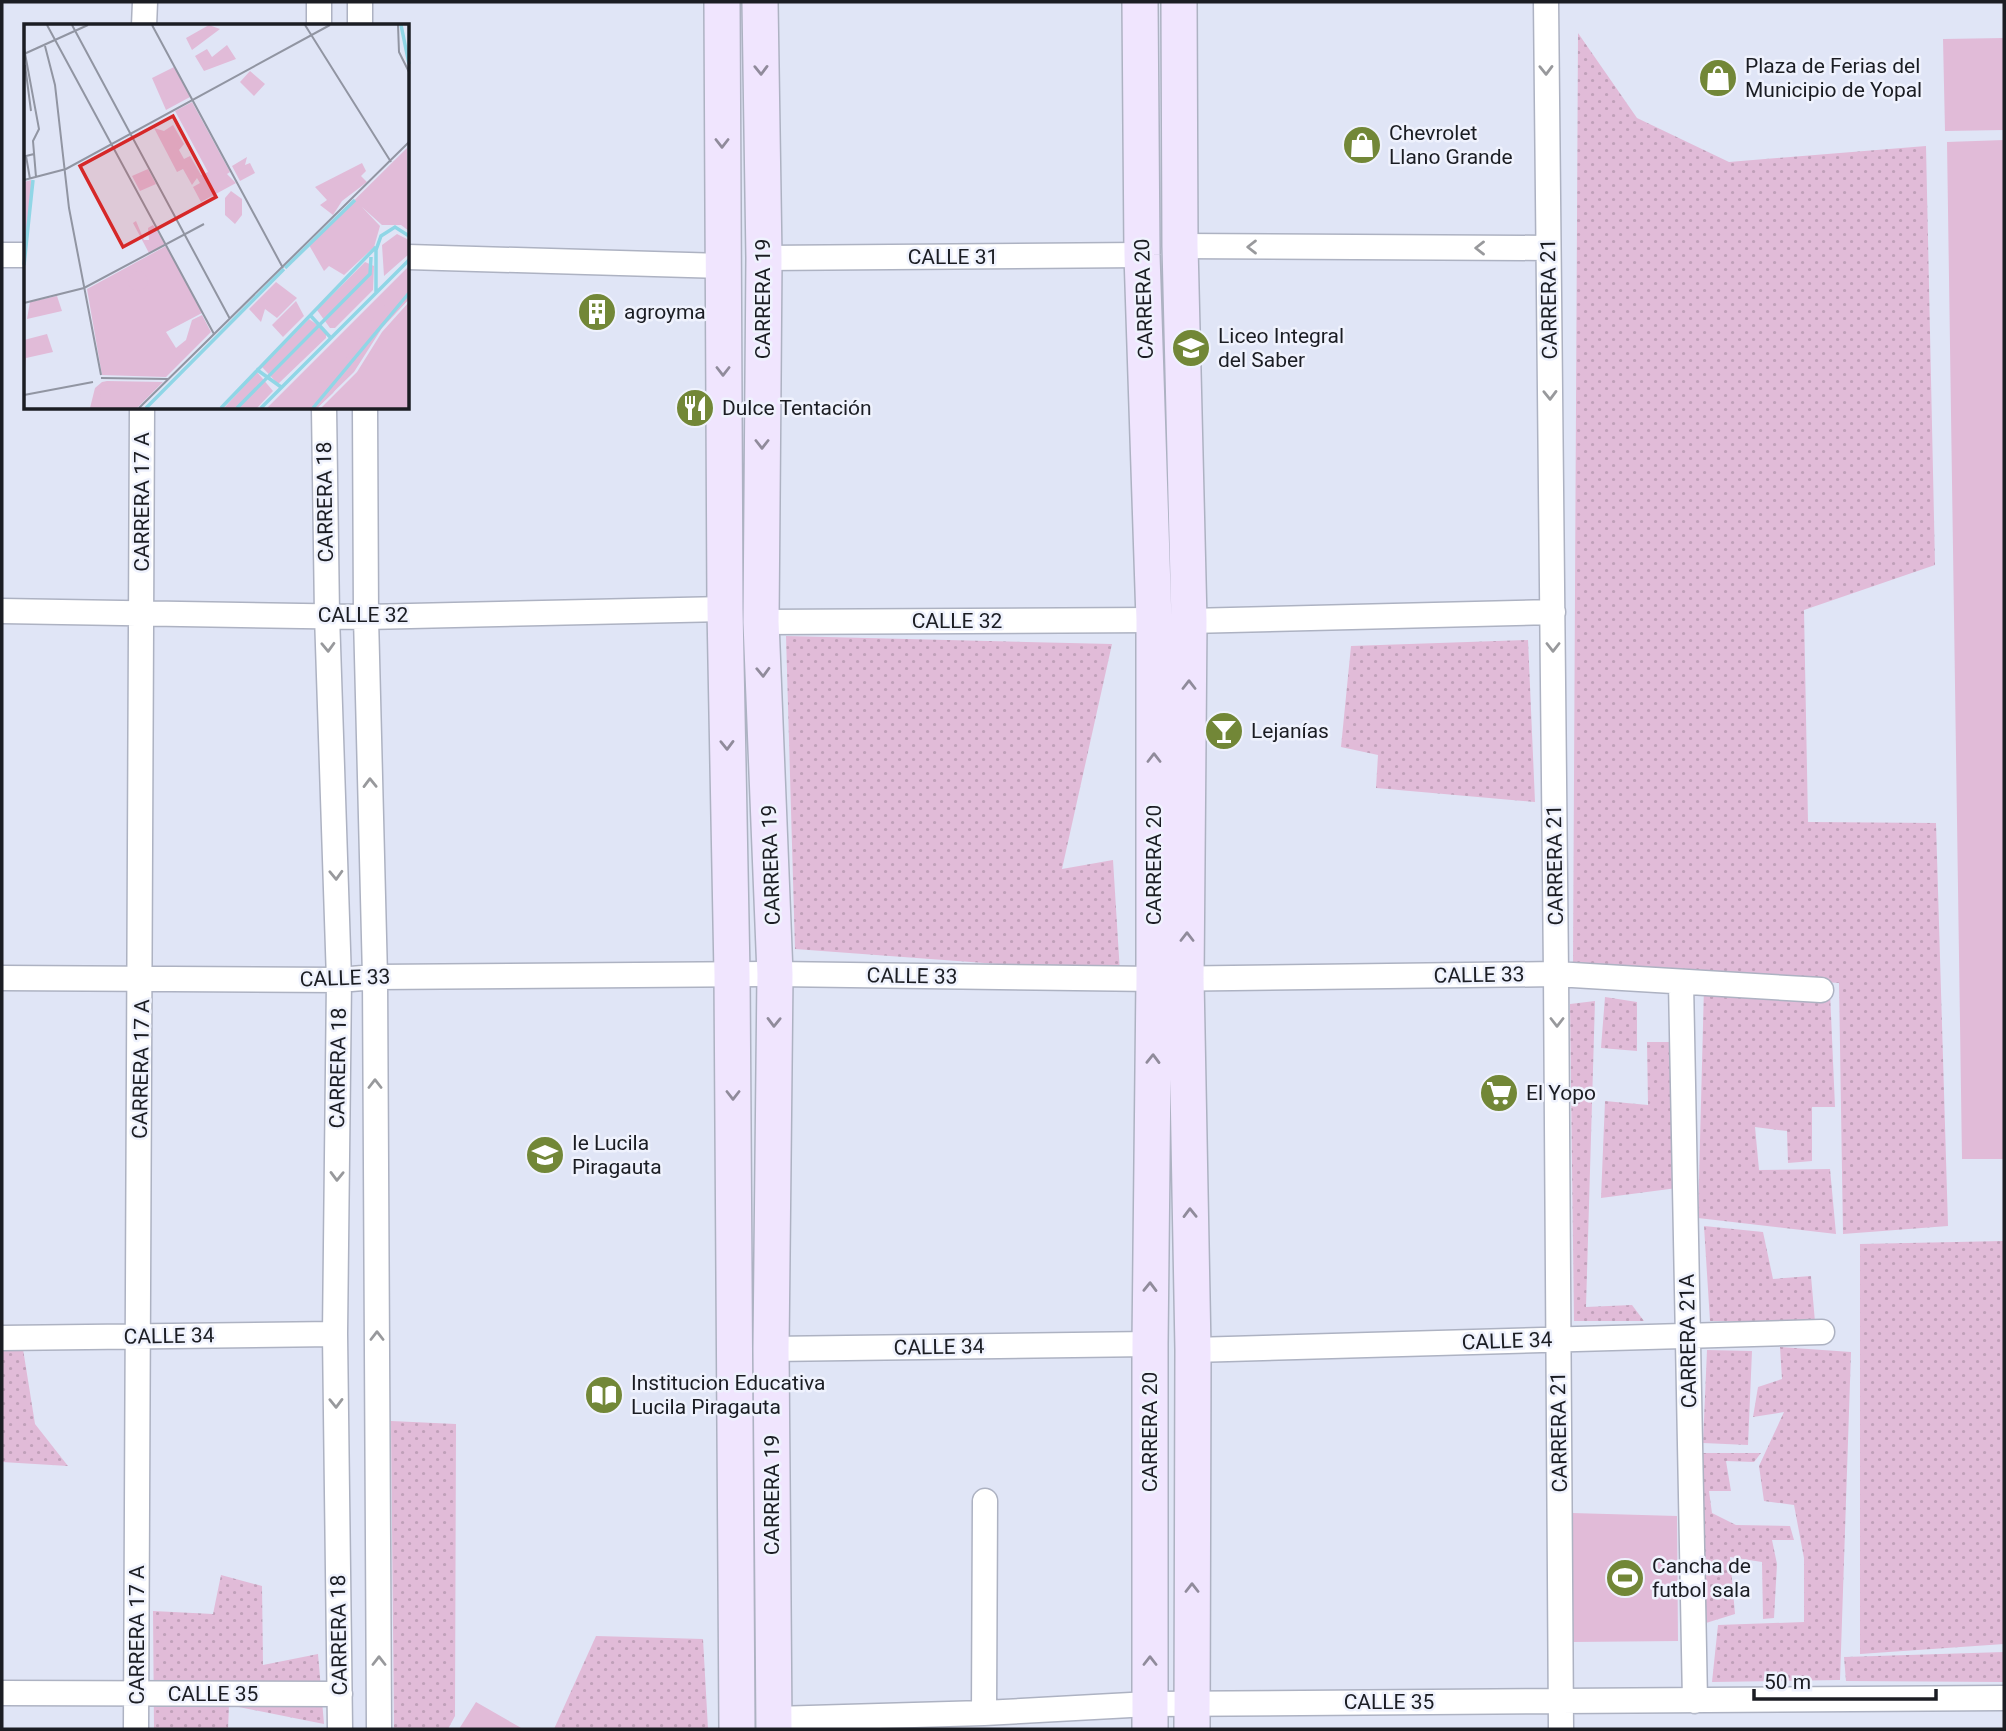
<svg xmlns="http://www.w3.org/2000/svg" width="2006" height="1731" font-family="Roboto,sans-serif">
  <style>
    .grass { fill: url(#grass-dots) }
    .pitch { fill: #e1bbd8 }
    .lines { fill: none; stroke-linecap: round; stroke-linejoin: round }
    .minor-casing { stroke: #adb2c2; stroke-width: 27 }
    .secondary-casing { stroke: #adb2c2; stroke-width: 38 }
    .minor { stroke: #fff; stroke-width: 24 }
    .secondary { stroke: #f0e5fe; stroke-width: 35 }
    .oneway { stroke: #908b9b }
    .oneway2 { stroke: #98999c }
    .labels { text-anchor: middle; stroke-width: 5; stroke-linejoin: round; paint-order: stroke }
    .poi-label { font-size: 21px; fill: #1b1d23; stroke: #eff2fd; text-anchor: start }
    .street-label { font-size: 21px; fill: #1b1d23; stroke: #eff2fd }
    .inset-river { fill: none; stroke: #90d6e6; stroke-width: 3.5 }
    .inset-road { fill: none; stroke: #9195a2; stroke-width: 2 }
    .view { fill: #d62828; fill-opacity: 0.15; stroke: #d62828; stroke-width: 3.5 }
    .inset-edge { fill: none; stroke: #1b1d23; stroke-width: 3.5 }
  </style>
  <defs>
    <pattern id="grass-dots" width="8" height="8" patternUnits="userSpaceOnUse" patternTransform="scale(1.75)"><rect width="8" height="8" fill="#e1bbd8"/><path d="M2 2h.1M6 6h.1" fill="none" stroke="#c0a0b9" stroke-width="1.8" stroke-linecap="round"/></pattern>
  </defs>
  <rect width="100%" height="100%" fill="#e0e5f6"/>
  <path class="grass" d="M1578 33 1637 118 1729 162 1926 146 1935 565 1804 610 1808 822 1936 823 1948 1226 1843 1234 1839 983 1573 965Z
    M786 636 1112 644 1062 869 1113 860 1120 973 795 949Z
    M1528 640 1535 802 1376 788 1378 755 1341 747 1351 646Z
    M1704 987 1830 992 1835 1107H1812V1161L1788 1163 1787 1131 1755 1127 1759 1170 1830 1169 1836 1234 1698 1218Z
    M1605 997 1637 1002V1051L1601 1048Z
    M1595 1001 1586 1307 1632 1305 1644 1321H1574L1570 1004Z
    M1647 1042H1672L1677 1188 1601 1198 1605 1101 1648 1105Z
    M1704 1226 1763 1232 1773 1279 1811 1276 1815 1322 1710 1321Z
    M2004 1241V1644L1860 1654V1244Z
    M1780 1347 1851 1352 1840 1680 1712 1682 1718 1625 1804 1622V1558L1794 1505 1764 1501 1759 1466 1784 1412 1753 1417 1758 1387 1782 1379Z
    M23 1349 35 1424 68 1466 2 1462V1350Z
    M1707 1350 1752 1351 1748 1445 1703 1443Z
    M391 1421 456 1424 455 1716 448 1729H394Z
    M1700 1453H1761L1754 1462 1726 1461 1731 1491H1709L1712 1513 1736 1525 1790 1526 1794 1540H1772L1777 1564 1774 1618 1763 1619 1762 1562 1730 1557 1735 1614 1706 1623Z
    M221 1575 262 1586 263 1665 318 1654 324 1724 229 1705 228 1729H154L153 1611 213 1614Z
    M596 1636 703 1639 708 1729H554Z
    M2004 1652V1682L1846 1681 1844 1657Z"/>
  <path class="pitch" d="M2004 38V130L1945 131 1943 39Z
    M2004 140V1159H1962L1947 142Z
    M1572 1513 1677 1516 1678 1641 1572 1642Z
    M476 1702 523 1729H459Z"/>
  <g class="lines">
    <defs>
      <path id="minor" d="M319 2V26
        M360 2V26
        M1546 2 1556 974 1561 1729
        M144 26 145 2
        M1180 246 1548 248
        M2 255H26
        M408 257 723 266
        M764 258 1142 255
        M324 408 327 615 339 980 335 1334 340 1729
        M365 408 366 617 375 977 379 1729
        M2 611 366 617 725 609
        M1189 621 1553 612
        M761 622 1154 620
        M2 978 339 980 375 977 775 974 1154 979 1556 974 1821 990
        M1681 982 1695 1701
        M2 1338 335 1334
        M771 1349 1150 1344
        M1193 1350 1822 1332
        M2 1693 340 1694
        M984 1713 985 1501
        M774 1719 984 1713 1149 1704 2004 1698
        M136 1729 142 408"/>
      <path id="secondary" d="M722 2 725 609 732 974 737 1729
        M760 2 764 258 761 622 775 974 771 1349 774 1729
        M1140 2 1142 255 1154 620V979L1150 1344V1729
        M1179 2 1180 246 1189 621 1186 979 1193 1350 1192 1729"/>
    </defs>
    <use href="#minor" class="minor-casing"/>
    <use href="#secondary" class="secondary-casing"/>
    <use href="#minor" class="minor"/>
    <use href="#secondary" class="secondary"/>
  </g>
  <defs><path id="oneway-chevron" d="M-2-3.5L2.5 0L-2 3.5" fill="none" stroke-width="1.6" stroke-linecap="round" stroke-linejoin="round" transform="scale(1.75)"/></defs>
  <g class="oneway">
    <use href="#oneway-chevron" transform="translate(761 70) rotate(89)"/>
    <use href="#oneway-chevron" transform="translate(722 143) rotate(90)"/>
    <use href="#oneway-chevron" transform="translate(723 371) rotate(90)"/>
    <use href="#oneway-chevron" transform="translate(762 444) rotate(90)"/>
    <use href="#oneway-chevron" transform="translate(763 672) rotate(88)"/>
    <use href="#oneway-chevron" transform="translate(1189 685) rotate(-90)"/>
    <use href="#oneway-chevron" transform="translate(727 745) rotate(89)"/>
    <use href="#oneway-chevron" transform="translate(1154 758) rotate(-90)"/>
    <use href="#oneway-chevron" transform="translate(1187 937) rotate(-90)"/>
    <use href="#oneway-chevron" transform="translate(774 1022) rotate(91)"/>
    <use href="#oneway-chevron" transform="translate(1153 1059) rotate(-89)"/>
    <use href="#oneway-chevron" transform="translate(733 1095) rotate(90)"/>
    <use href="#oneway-chevron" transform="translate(1190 1213) rotate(-91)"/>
    <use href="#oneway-chevron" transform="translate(1150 1287) rotate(-89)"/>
    <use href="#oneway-chevron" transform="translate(1192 1588) rotate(-90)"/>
    <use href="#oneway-chevron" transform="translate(1150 1661) rotate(-90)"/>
  </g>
  <g class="oneway2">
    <use href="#oneway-chevron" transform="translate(1546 70) rotate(89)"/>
    <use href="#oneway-chevron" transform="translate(1252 247) rotate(-180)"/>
    <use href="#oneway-chevron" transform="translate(1480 248) rotate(-180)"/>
    <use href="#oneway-chevron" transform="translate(1550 395) rotate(89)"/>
    <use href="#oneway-chevron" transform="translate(328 647) rotate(88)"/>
    <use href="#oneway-chevron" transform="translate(1553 647) rotate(90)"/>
    <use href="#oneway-chevron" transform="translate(370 783) rotate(-91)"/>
    <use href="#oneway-chevron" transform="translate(336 875) rotate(88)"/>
    <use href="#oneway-chevron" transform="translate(1557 1022) rotate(90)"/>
    <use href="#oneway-chevron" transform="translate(375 1084) rotate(-90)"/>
    <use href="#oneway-chevron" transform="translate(337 1176) rotate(91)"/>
    <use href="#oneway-chevron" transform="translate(377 1336) rotate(-90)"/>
    <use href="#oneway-chevron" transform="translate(336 1403) rotate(89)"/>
    <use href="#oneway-chevron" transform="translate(379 1661) rotate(-90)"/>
  </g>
  <defs>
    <symbol id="shop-disc" viewBox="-11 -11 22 22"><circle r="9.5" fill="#728737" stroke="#eff2fd"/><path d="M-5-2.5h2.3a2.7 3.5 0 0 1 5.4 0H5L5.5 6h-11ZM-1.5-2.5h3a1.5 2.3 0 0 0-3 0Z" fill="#fff"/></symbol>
    <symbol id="building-disc" viewBox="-11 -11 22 22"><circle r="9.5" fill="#728737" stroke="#eff2fd"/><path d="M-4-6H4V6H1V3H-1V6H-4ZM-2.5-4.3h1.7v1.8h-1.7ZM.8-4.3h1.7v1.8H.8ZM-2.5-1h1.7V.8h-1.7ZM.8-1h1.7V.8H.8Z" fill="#fff"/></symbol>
    <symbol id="school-disc" viewBox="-11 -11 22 22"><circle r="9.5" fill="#728737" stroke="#eff2fd"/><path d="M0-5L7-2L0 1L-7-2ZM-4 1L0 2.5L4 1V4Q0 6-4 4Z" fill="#fff"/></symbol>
    <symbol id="restaurant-disc" viewBox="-11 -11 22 22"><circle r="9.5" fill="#728737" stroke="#eff2fd"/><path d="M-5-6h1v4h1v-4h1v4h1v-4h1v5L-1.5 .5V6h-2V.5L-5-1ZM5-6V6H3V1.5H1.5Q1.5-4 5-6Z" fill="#fff"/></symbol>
    <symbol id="bar-disc" viewBox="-11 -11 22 22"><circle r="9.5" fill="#728737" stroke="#eff2fd"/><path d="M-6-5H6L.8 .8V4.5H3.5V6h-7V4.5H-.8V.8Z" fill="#fff"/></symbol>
    <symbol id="supermarket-disc" viewBox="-11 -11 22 22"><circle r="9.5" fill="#728737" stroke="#eff2fd"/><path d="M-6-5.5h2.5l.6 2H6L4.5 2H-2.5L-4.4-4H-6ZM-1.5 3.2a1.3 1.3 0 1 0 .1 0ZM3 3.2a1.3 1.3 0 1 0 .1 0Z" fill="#fff"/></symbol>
    <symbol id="library-disc" viewBox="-11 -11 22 22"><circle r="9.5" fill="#728737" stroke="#eff2fd"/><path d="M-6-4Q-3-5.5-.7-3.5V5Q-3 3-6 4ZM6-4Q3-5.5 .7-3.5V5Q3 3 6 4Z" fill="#fff"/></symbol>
    <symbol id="stadium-disc" viewBox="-11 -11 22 22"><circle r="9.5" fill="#728737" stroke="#eff2fd"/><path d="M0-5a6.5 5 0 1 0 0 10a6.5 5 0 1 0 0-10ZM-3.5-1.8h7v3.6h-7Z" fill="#fff"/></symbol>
  </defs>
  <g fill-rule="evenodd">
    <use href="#shop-disc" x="1696" y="56" width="44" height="44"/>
    <use href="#shop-disc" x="1340" y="123" width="44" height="44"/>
    <use href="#building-disc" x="575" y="290" width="44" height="44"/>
    <use href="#school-disc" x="1169" y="326" width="44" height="44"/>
    <use href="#restaurant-disc" x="673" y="386" width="44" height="44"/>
    <use href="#bar-disc" x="1202" y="709" width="44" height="44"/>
    <use href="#supermarket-disc" x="1477" y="1071" width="44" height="44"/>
    <use href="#school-disc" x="523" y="1133" width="44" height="44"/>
    <use href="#library-disc" x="582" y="1373" width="44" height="44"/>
    <use href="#stadium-disc" x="1603" y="1556" width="44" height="44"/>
  </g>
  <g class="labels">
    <g class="poi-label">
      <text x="1745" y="73">Plaza de Ferias del<tspan x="1745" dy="24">Municipio de Yopal</tspan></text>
      <text x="1389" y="140">Chevrolet<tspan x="1389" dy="24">Llano Grande</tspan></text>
      <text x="624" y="319">agroyma</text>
      <text x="1218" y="343">Liceo Integral<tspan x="1218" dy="24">del Saber</tspan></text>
      <text x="722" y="415">Dulce Tentación</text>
      <text x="1251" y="738">Lejanías</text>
      <text x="1526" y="1100">El Yopo</text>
      <text x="572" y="1150">Ie Lucila<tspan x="572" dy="24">Piragauta</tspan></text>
      <text x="631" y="1390">Institucion Educativa<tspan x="631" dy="24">Lucila Piragauta</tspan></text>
      <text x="1652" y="1573">Cancha de<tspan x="1652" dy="24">futbol sala</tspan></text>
    </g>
    <g class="street-label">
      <text x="953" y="264">CALLE 31</text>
      <text transform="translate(763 299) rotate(-90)" y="7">CARRERA 19</text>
      <text transform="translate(1144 299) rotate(-92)" y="7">CARRERA 20</text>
      <text transform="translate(1549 299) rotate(-91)" y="7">CARRERA 21</text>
      <text transform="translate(142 502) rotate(-90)" y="7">CARRERA 17 A</text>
      <text transform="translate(325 502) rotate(-91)" y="7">CARRERA 18</text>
      <text x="363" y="622">CALLE 32</text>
      <text x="957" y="628">CALLE 32</text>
      <text transform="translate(771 865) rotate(-92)" y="7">CARRERA 19</text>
      <text transform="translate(1154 865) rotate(-90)" y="7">CARRERA 20</text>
      <text transform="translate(1555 865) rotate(-91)" y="7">CARRERA 21</text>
      <text transform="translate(1479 975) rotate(-1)" y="7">CALLE 33</text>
      <text transform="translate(912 976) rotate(1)" y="7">CALLE 33</text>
      <text transform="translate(345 978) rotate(-2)" y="7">CALLE 33</text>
      <text transform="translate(338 1068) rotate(-89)" y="7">CARRERA 18</text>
      <text transform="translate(141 1069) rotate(-89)" y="7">CARRERA 17 A</text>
      <text transform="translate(169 1336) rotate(-1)" y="7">CALLE 34</text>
      <text transform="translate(1507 1341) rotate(-2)" y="7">CALLE 34</text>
      <text transform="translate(1688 1341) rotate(-91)" y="7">CARRERA 21A</text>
      <text transform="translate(939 1347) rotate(-1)" y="7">CALLE 34</text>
      <text transform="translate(1150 1432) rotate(-90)" y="7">CARRERA 20</text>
      <text transform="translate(1559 1432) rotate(-91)" y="7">CARRERA 21</text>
      <text transform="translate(772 1495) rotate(-90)" y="7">CARRERA 19</text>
      <text transform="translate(137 1635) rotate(-90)" y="7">CARRERA 17 A</text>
      <text transform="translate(339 1635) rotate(-91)" y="7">CARRERA 18</text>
      <text x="213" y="1701">CALLE 35</text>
      <text x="1389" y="1709">CALLE 35</text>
    </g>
  </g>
  <g transform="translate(24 24)">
    <rect width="385" height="385" fill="#e0e5f6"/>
    <path d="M203 21 212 35 180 47 171 32 183 25 188 33ZM150 43 166 73 142 86 128 54ZM168 78 206 148 203 150 212 159 177 178 169 163 176 159 173 154 168 161 159 145 153 148 130 104 140 107 149 101 160 120 155 126 160 135 166 132 177 151 184 148 151 87ZM383 124 385 207 377 201H358L338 183 356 202 350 223 320 251 305 242 300 247 285 221ZM223 133 221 141 226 139 231 149 216 157 208 142ZM338 139 342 147 337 152 343 158 318 177 309 191 296 181 303 176 291 163ZM124 145 132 160 116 167 108 152ZM7 156V168L0 232V158ZM112 197 120 216H125L124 204 129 201 141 220 125 229 109 199ZM373 210 385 216V230L360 252 358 221ZM142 222 178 289 142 308 152 324 162 316 168 296 178 291 187 308 142 353 78 351 63 265ZM341 238 350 242 349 266 311 304H306L293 286ZM385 242V275L358 304 330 348 293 384H243ZM252 258 273 274 253 294 241 285 237 298 225 285ZM33 272 38 287 3 295 6 278ZM272 277 280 292 259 313 248 301ZM385 278V384H297L333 348 358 308ZM285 295 302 307V314L254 360 238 343ZM23 310 29 328 2 334 0 354V316ZM233 348 249 367 233 384H200ZM78 358 83 357 139 358 113 384H66L71 364Z" fill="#e1bbd8"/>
    <path d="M385 261V275L343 318 309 369 293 384H282L302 364 295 358 304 361 354 287Z" fill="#e1bbd8"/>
    <path d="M185 1 196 5 168 26 162 14ZM226 47 241 60 230 72 216 58ZM207 167 218 175V191L211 200 201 191V174ZM104 257a10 10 0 1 1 20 0a10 10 0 1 1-20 0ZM97 358 106 367V384H77L76 369 84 359Z" fill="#e1bbd8"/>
    <path class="inset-river" d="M377 1 385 40M0 241 9 156M261 244 331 176M352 269V226L357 212 371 203 385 212M286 291 307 314M232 345 257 363M122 384 260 245M197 384 352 223M213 384 346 250 347 233M237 384 385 236M289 384 385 269"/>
    <path class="inset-road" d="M23 1 190 310M48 1 206 295M128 1 259 244M281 1 367 138M374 1 375 28 385 48M21 22 31 61 45 184 77 351M0 24 15 105 9 117 12 153M0 30 64 1M1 41 7 87M6 155 2 132 10 130M0 156 42 145 306 1M0 279 60 264 180 200M77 354 144 355M0 371 69 358M115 384 385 118"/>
    <path class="view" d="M149 92 192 173 99 223 56 142Z"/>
    <rect width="385" height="385" class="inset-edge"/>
  </g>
  <rect width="2006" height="1731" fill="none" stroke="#1b1d23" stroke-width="7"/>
  <path d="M1754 1689v10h182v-10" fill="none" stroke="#1b1d23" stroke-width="3.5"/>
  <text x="1764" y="1689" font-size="21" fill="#1b1d23" stroke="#eff2fd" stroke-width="5" paint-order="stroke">50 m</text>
</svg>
